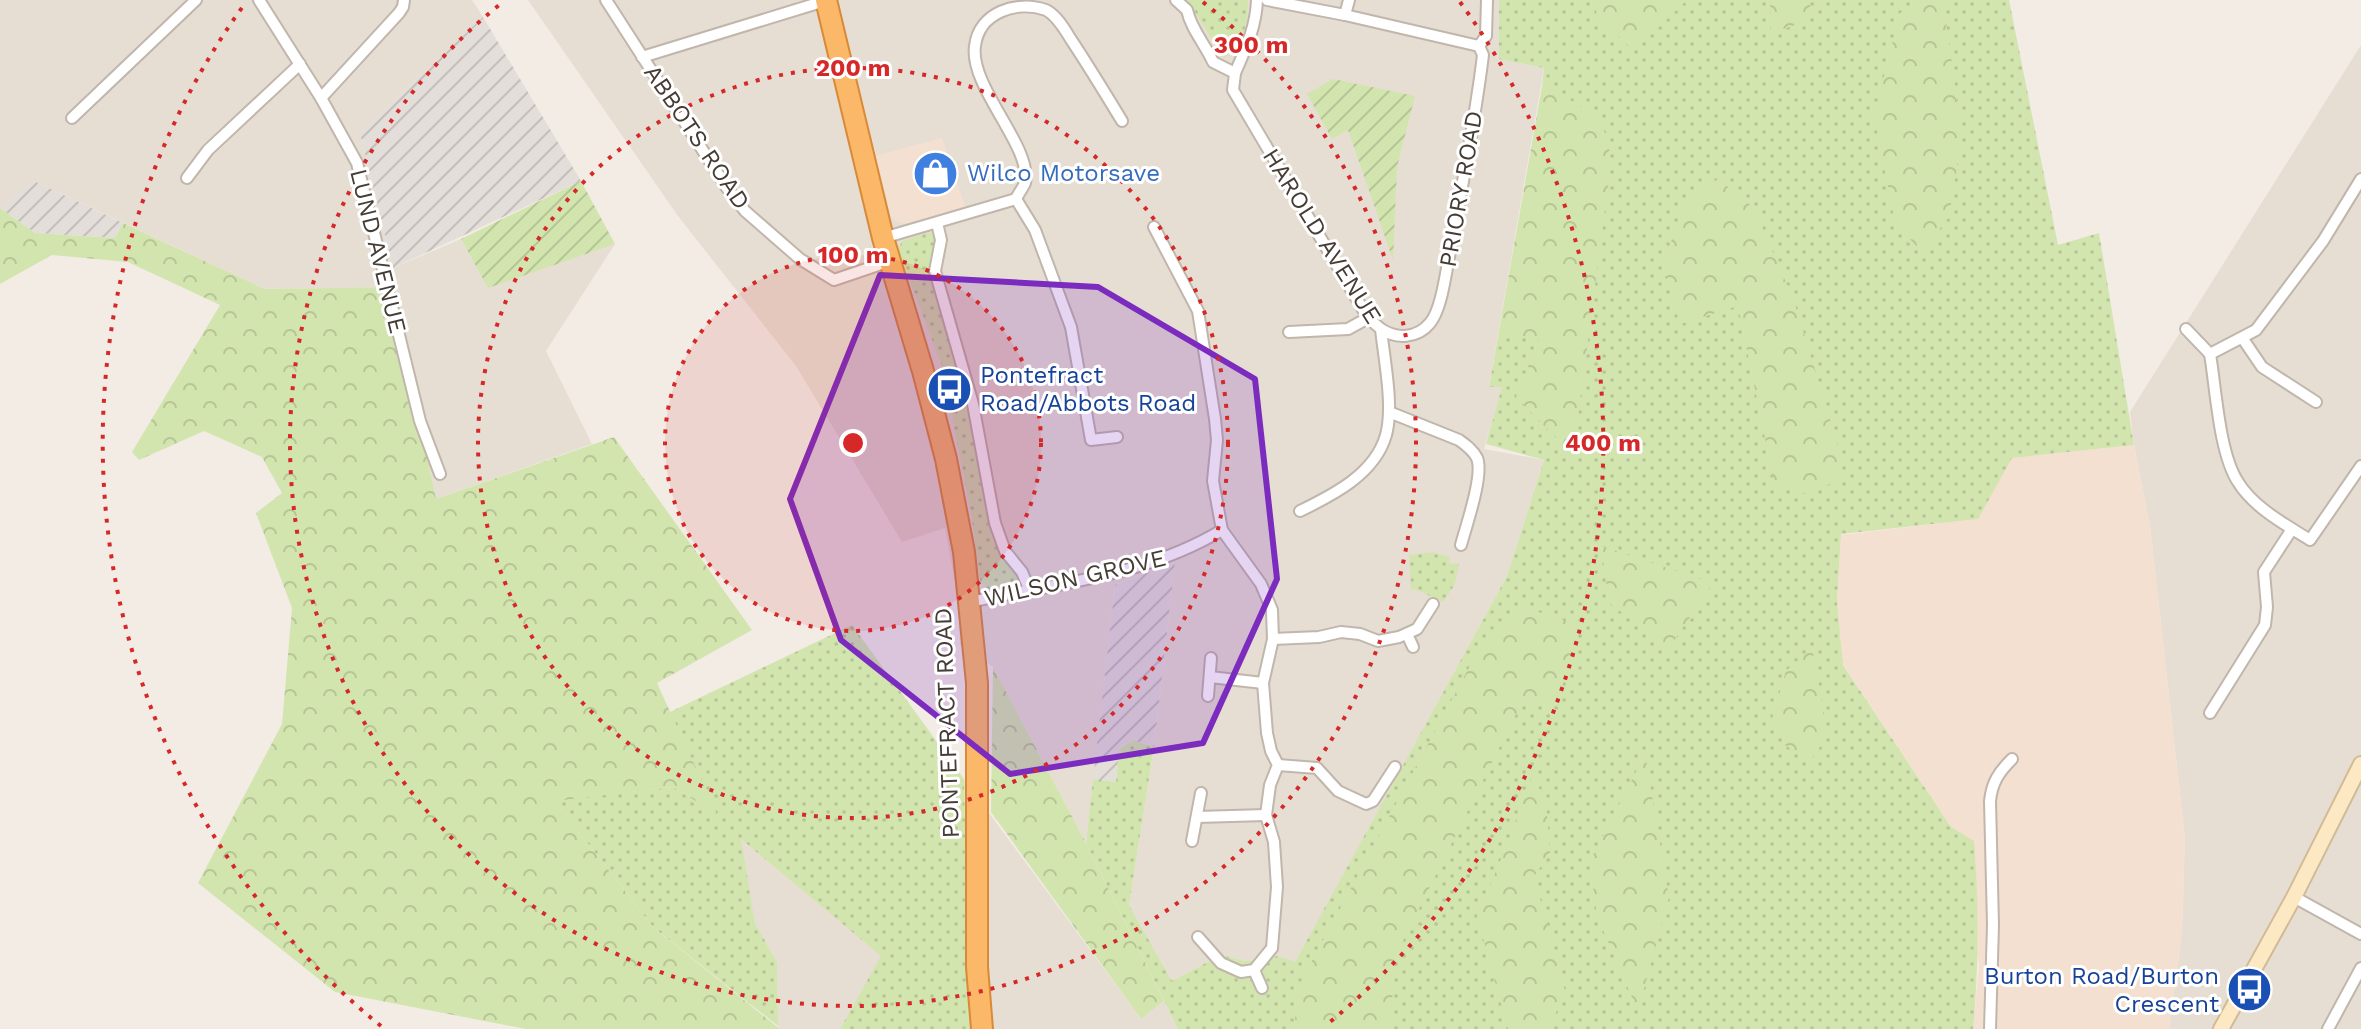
<svg xmlns="http://www.w3.org/2000/svg" width="2361" height="1029" font-family="'Work Sans',sans-serif">
<defs>
<pattern id="industrial-furrows" width="10" height="10" patternUnits="userSpaceOnUse" patternTransform="scale(2)"><rect width="10" height="10" fill="#e4deda"/><path d="M-1 1l2-2M0 10L10 0M9 11l2-2" fill="none" stroke="#c5bfbc"/></pattern>
<pattern id="grass-dots" width="8" height="8" patternUnits="userSpaceOnUse" patternTransform="scale(2)"><rect width="8" height="8" fill="#d3e5ae"/><path d="M2 2h.1M6 6h.1" fill="none" stroke="#b6c596" stroke-width="1.8" stroke-linecap="round"/></pattern>
<pattern id="forest-crowns" width="20" height="18" patternUnits="userSpaceOnUse" patternTransform="scale(2)"><rect width="20" height="18" fill="#d3e5ae"/><path d="M2 6a3 3 0 1 1 6 0M12 15a3 3 0 1 1 6 0" fill="none" stroke="#b6c596"/></pattern>
<pattern id="garden-furrows" width="10" height="10" patternUnits="userSpaceOnUse" patternTransform="scale(2)"><rect width="10" height="10" fill="#d3e5ae"/><path d="M-1 1l2-2M0 10L10 0M9 11l2-2" fill="none" stroke="#b6c596"/></pattern>
</defs>
<rect width="100%" height="100%" fill="#f2ece5"/>
<!-- residential -->
<g fill="#e6ded3">
<path d="M0,0H472L483,17L360,133L393,268L461,239L488,287L615,244L546,351L592,444L436,499L392,287L265,289L34,181L0,208Z"/>
<path d="M528,0H1499V59L1544,68L1489,386H1503L1484,449L1544,460L1507,576L1295,963L1278,956L1246,961L1221,955L1172,981L1129,905L1154,747L1175,562L1115,585L1086,843L993,667L960,645L958,599L945,528L902,542L796,366L678,216Z"/>
<path d="M2361,45V1029H2169L2182,933L2185,838L2150,526L2134,445L2130,412Z"/>
<path d="M964,779L1141,1019L1164,1001L1178,1029H970Z"/>
<path d="M740,838L882,956L840,1029H780L778,1026L777,962L755,923Z"/>
</g>
<!-- commercial -->
<g fill="#f4e0d0">
<path d="M942,138L965,207L906,224L897,222L891,216L875,156Z"/>
<path d="M2134,445L2150,526L2185,838L2182,933L2169,1029H1973L1979,965L1951,827L1843,664L1837,601L1841,535L1977,519L2012,458Z"/>
</g>
<!-- industrial -->
<g fill="url(#industrial-furrows)">
<path d="M483,17L581,181L393,268L360,133Z"/>
<path d="M34,181L123,223L115,238L35,233L0,208Z"/>
<path d="M1175,562L1154,747L1132,740L1119,749L1116,782L1093,779L1115,585Z"/>
</g>
<!-- grass -->
<g fill="url(#grass-dots)">
<path d="M1187,0H1248C1248,22 1244,46 1224,58Z"/>
<path d="M1499,0H2009L2058,245L2099,233L2134,445L2012,458L1978,519L1841,534L1837,601L1843,665L1951,827L1974,841C1979,904 1979,965 1973,1029H1178L1086,843L1093,779L1116,782L1119,749L1133,740L1154,747L1129,905L1172,981L1221,955L1246,961L1278,956L1295,962L1507,576L1544,460L1486,444L1502,387H1489L1498,336H1540L1572,454L1585,110L1542,86L1544,68L1499,59Z"/>
<path d="M931,232L935,236L936,241L932,278L969,415L990,519L1003,556L1018,576V582L1011,587L987,589L980,580L971,512L941,363L898,250L902,241Z"/>
<path d="M1432,552L1450,557L1449,563L1459,564L1455,584L1443,602L1415,589L1411,590L1409,555Z"/>
<path d="M852,625L964,779L970,1029H840L881,956L741,839L755,923L777,962L778,1026L653,927L554,800L673,787L716,813L670,712Z"/>
</g>
<!-- forest -->
<g fill="url(#forest-crowns)">
<path d="M1594,0H1687L1634,51L1597,16Z"/>
<path d="M1770,0H1810V20L1771,33Z"/>
<path d="M1928,0H1943L1962,135L1949,217L1922,252L1895,223L1874,115L1900,13Z"/>
<path d="M1542,86C1564,96 1599,112 1607,138C1609,146 1610,155 1611,164L1573,455L1516,397L1540,336H1498Z"/>
<path d="M1718,179L1754,208L1794,301L1839,449L1838,480L1809,494L1775,487L1738,306L1680,324L1662,267L1685,202Z"/>
<path d="M0,208L35,233L115,238L123,223L265,289L392,287L436,499L614,437L752,630L657,683L717,814L673,787L555,801L653,927L780,1029H526L335,992L198,883L282,724L292,608L256,513L282,493L262,457L204,431L139,460L132,452L220,305L128,262L52,255L0,284Z"/>
<path d="M1601,546L1713,583L1669,648L1609,603Z"/>
<path d="M1521,606L1574,624V664L1550,706L1521,704L1397,953L1389,1029H1294L1299,985L1479,649L1496,625Z"/>
<path d="M1812,647L1828,735L1811,760L1786,746L1772,719L1786,671Z"/>
<path d="M993,667L1086,843L1164,1001L1141,1019L991,812Z"/>
<path d="M1645,754L1669,897L1638,1011L1597,916L1590,861Z"/>
<path d="M1532,776L1546,800L1550,854L1534,876L1565,991L1549,1029H1508L1477,916L1507,845Z"/>
</g>
<!-- garden -->
<g fill="url(#garden-furrows)">
<path d="M1333,79L1415,96L1397,167L1393,260L1348,130L1332,139L1307,94Z"/>
<path d="M581,181L615,244L488,288L461,239Z"/>
</g>
<g fill="none" stroke-linecap="round" stroke-linejoin="round">
<defs>
<g id="street">
<path d="M259,0L321,98L357,163L420,421L440,474"/>
<path d="M606,0L727,188L745,211L800,259L834,280L890,261"/>
<path d="M1176,0L1187,10C1191,29 1205,44 1213,62L1235,73L1233,90L1368,318L1381,329C1384,359 1394,406 1386,435C1375,474 1333,495 1300,511"/>
<path d="M1267,0L1345,15L1479,46"/>
<path d="M1345,15L1349,0"/>
<path d="M642,57L828,0"/>
<path d="M1235,73C1246,48 1256,27 1257,0"/>
<path d="M321,98L399,13L403,7L404,0"/>
<path d="M72,118L196,0"/>
<path d="M187,178L208,150L300,64"/>
<path d="M2361,179L2323,241L2256,330L2210,354C2216,389 2219,453 2238,482C2253,507 2286,525 2310,540L2361,466"/>
<path d="M1016,199C1018,194 1023,188 1025,183C1033,147 969,87 975,46C979,12 1017,0 1046,10C1056,15 1064,28 1070,38C1088,65 1105,93 1122,121"/>
<path d="M1016,199L1035,230L1071,327L1091,440L1117,437"/>
<path d="M937,223L941,240L935,271L973,404L995,523L1005,551L1022,572L1030,591"/>
<path d="M1154,227L1198,311L1215,419L1217,440L1213,481L1222,530L1261,584L1272,610L1273,639L1263,683L1267,733L1271,751L1278,765L1270,785L1266,815L1274,842L1277,887L1272,948L1254,970L1241,972L1221,963L1198,937"/>
<path d="M883,238L1016,199"/>
<path d="M1381,329C1396,339 1417,339 1430,323C1442,309 1446,270 1450,252C1462,187 1475,121 1483,55L1479,46L1486,36L1487,0"/>
<path d="M2186,329L2210,354"/>
<path d="M1289,332L1348,329L1368,318"/>
<path d="M2243,339L2262,367L2316,402"/>
<path d="M1389,412L1459,440C1466,445 1473,450 1477,458C1484,475 1466,526 1461,545"/>
<path d="M970,602C1057,583 1144,577 1222,530"/>
<path d="M1407,634L1413,647"/>
<path d="M1273,639L1319,637L1341,632L1360,634L1378,641L1399,637L1417,629L1433,604"/>
<path d="M1210,677L1263,683"/>
<path d="M1208,696L1211,658"/>
<path d="M2210,713L2265,625L2267,607L2264,572L2292,529"/>
<path d="M1278,765L1317,768L1338,791L1366,804L1373,801L1395,767"/>
<path d="M1197,817L1266,815"/>
<path d="M1192,841L1201,793"/>
<path d="M2294,897L2361,934"/>
<path d="M1254,970L1262,988"/>
<path d="M1990,1029L1993,925L1990,801C1992,782 1999,772 2012,759"/>
<path d="M2328,1029L2361,968"/>
</g>
<path id="secondary" d="M2221,1029L2294,897L2361,764"/>
<path id="highway" d="M826,0L883,238L923,371L946,459L964,552L977,683V967L982,1029"/>
</defs>
<!-- street casing -->
<use href="#street" stroke="#c0b6ab" stroke-width="14"/>
<!-- secondary casing -->
<use href="#secondary" stroke="#d1ba96" stroke-width="18"/>
<!-- highway casing -->
<use href="#highway" stroke="#d98a38" stroke-width="24"/>
<!-- street -->
<use href="#street" stroke="#fff" stroke-width="10"/>
<!-- secondary -->
<use href="#secondary" stroke="#fde8c4" stroke-width="14"/>
<!-- highway -->
<use href="#highway" stroke="#fab868" stroke-width="20"/>
</g>
<!-- marked area -->
<path fill="#7b2cbf" fill-opacity="0.2" stroke="#7b2cbf" stroke-width="6" stroke-linejoin="round" d="M880,275L1098,287L1255,379L1277,579L1203,743L1010,774L841,640L790,499Z"/>
<!-- distance rings -->
<circle cx="853" cy="443" r="188" fill="#d62828" fill-opacity=".12"/>
<g fill="none" stroke="#d62828" stroke-width="4" stroke-dasharray="4 8">
<circle cx="853" cy="443" r="188"/>
<circle cx="853" cy="443" r="375"/>
<path d="M1203 2A563 563 0 1 1 503 2"/>
<path d="M381 1026A750 750 0 0 1 246 2M1460 2A750 750 0 0 1 1325 1026"/>
</g>
<!-- icons -->
<defs>
<symbol id="shop-disc" viewBox="-11 -11 22 22"><circle r="9.5" fill="#3f7fe0" stroke="#fff"/><path d="M-5-2.5h2.3a2.7 3.5 0 0 1 5.4 0H5L5.5 6h-11ZM-1.5-2.5h3a1.5 2.3 0 0 0-3 0Z" fill="#fff"/></symbol>
<symbol id="bus-disc" viewBox="-11 -11 22 22"><circle r="9.5" fill="#1a4fb4" stroke="#fff"/><path d="M-5-6H5V4H4V6H2V4H-2V6H-4V4H-5ZM-3.5-4V0h7V-4ZM-3.5 1.2v1.5H-2V1.2ZM2 1.2v1.5H3.5V1.2Z" fill="#fff"/></symbol>
</defs>
<g fill-rule="evenodd">
<use href="#shop-disc" x="910" y="148" width="51" height="51"/>
<use href="#bus-disc" x="924" y="364" width="51" height="51"/>
<use href="#bus-disc" x="2224" y="964" width="51" height="51"/>
</g>
<g text-anchor="middle" dominant-baseline="central" stroke-width="6" stroke-linejoin="round" paint-order="stroke">
<!-- street labels -->
<g font-size="24" fill="#443c35" stroke="#fff">
<text transform="translate(697 137) rotate(56)">ABBOTS ROAD</text>
<text transform="translate(1461 189) rotate(-80)">PRIORY ROAD</text>
<text transform="translate(1322 236) rotate(58)">HAROLD AVENUE</text>
<text transform="translate(378 251) rotate(76)">LUND AVENUE</text>
<text transform="translate(1075 578) rotate(-13)">WILSON GROVE</text>
<text transform="translate(947 723) rotate(-92)">PONTEFRACT ROAD</text>
</g>
<!-- shop labels -->
<g font-size="24" fill="#366cbe" stroke="#fff" text-anchor="start">
<text x="967" y="173">Wilco Motorsave</text>
</g>
<!-- transit labels -->
<g font-size="24" fill="#164399" stroke="#fff" text-anchor="start">
<text x="980" y="375">Pontefract<tspan x="980" dy="28">Road/Abbots Road</tspan></text>
<text x="2219" y="976" text-anchor="end">Burton Road/Burton<tspan x="2219" dy="28">Crescent</tspan></text>
</g>
</g>
<circle cx="853" cy="443" r="12" fill="#d62828" stroke="#fff" stroke-width="4"/>
<g font-size="24" text-anchor="middle" font-weight="bold" fill="#d62828" stroke="#fff" stroke-width="6" stroke-linejoin="round" paint-order="stroke">
<text x="1251" y="53">300 m</text>
<text x="853" y="76">200 m</text>
<text x="853" y="263">100 m</text>
<text x="1603" y="451">400 m</text>
</g>
</svg>
